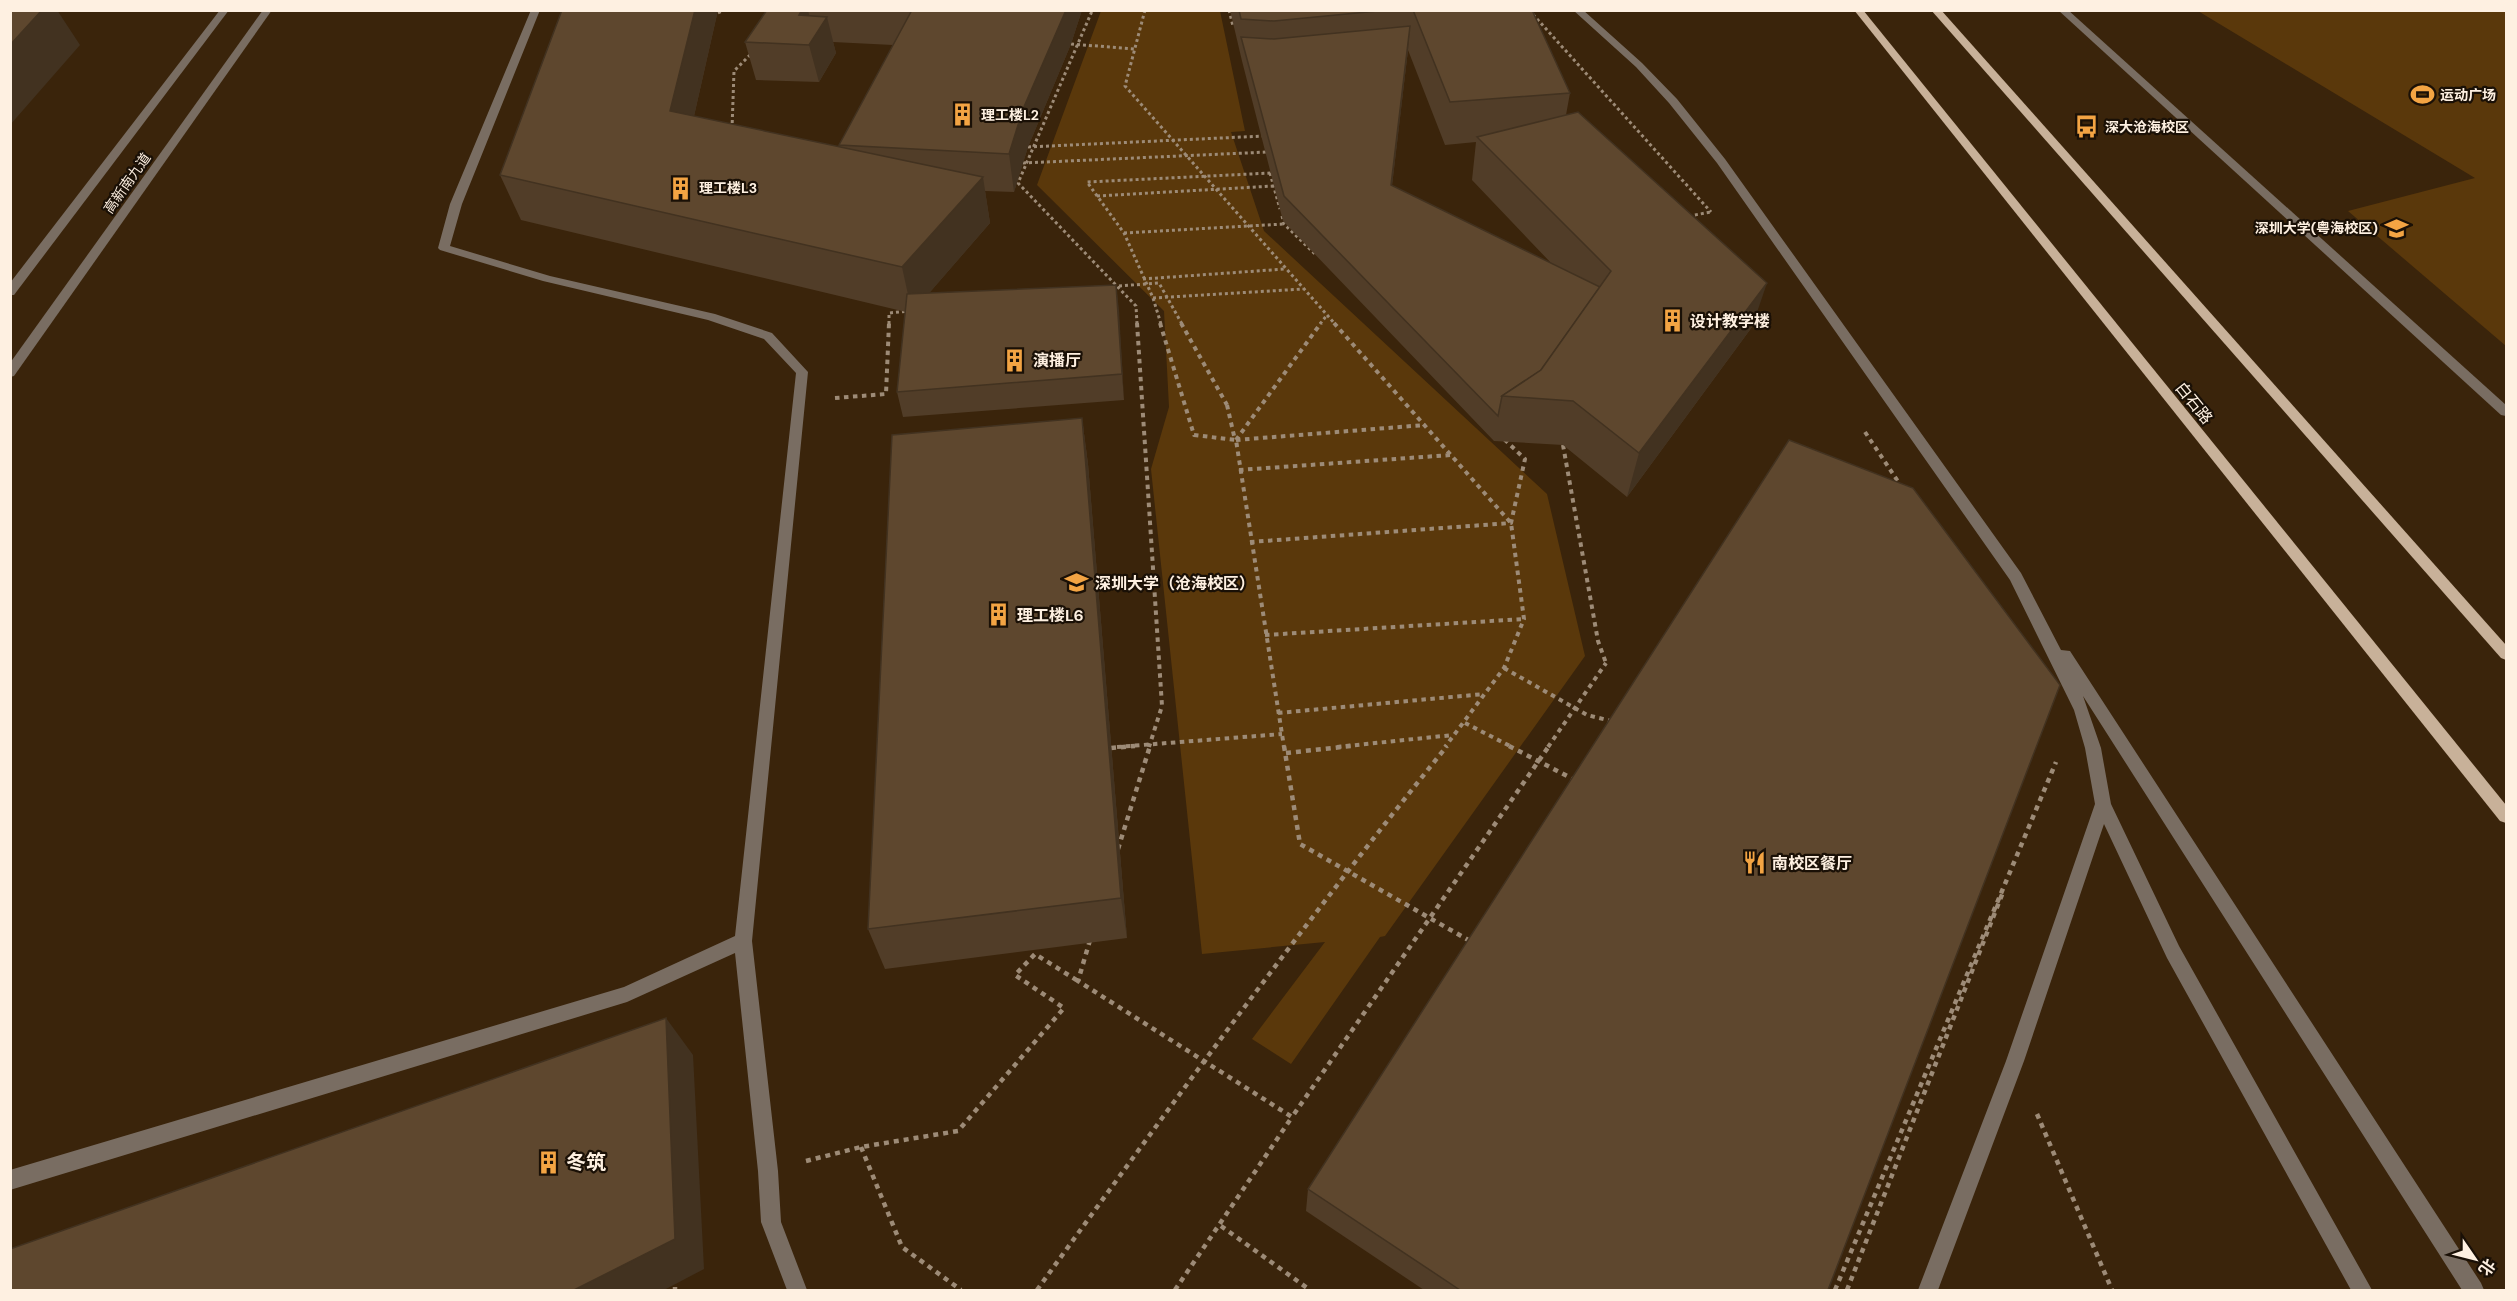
<svg xmlns="http://www.w3.org/2000/svg" width="2517" height="1301" font-family="'DM Sans','Noto Sans SC',sans-serif">
<rect width="100%" height="100%" fill="#3a240b"/>
<!-- green -->
<g fill="#5a380b">
<path d="M1101,11H1220L1245,131L1231,132L1264,231L1547,494L1585,656L1385,936L1380,937L1291,1064L1252,1039L1325,942L1202,954L1151,469L1169,407L1164,311L1037,185Z"/>
<path d="M2198,11H2506V346L2348,211L2475,178Z"/>
</g>
<g fill="none" stroke-linecap="round" stroke-linejoin="round">
<!-- path-far2 -->
<g stroke="#9d8b77" stroke-width="3" stroke-dasharray="3 3" stroke-linecap="butt">
<path d="M1145,10L1125,86L1335,324"/>
<path d="M1229,10L1233,26"/>
<path d="M1529,10L1711,212"/>
<path d="M718,13L724,10"/>
<path d="M1071,44L1135,49"/>
<path d="M732,129L734,71L751,54"/>
<path d="M1028,147L1264,136"/>
<path d="M1023,163L1268,152"/>
<path d="M1270,173L1280,209"/>
<path d="M1097,196L1274,186"/>
<path d="M1282,216L1284,224L1316,255"/>
<path d="M1689,216L1711,212"/>
<path d="M1124,233L1284,224"/>
<path d="M1143,279L1285,269"/>
<path d="M1153,298L1303,289"/>
<path d="M889,324V313L909,311"/>
<path d="M1161,324L1153,298L1124,233L1087,182L1271,173"/>
<path d="M1320,324L1327,315"/>
</g>
<!-- path-far1 -->
<g stroke="#9d8b77" stroke-width="4" stroke-dasharray="4.5 4.5" stroke-linecap="butt">
<path d="M1160,323L1194,435L1236,440L1284,747"/>
<path d="M1334,323L1511,523L1524,619L1504,668L1445,747"/>
<path d="M835,398L886,394L889,323"/>
<path d="M1227,405L1235,440"/>
<path d="M1865,432L1901,486"/>
<path d="M1236,440L1425,425"/>
<path d="M1236,440L1321,323"/>
<path d="M1563,445L1598,641L1606,663"/>
<path d="M1239,470L1451,455"/>
<path d="M1250,542L1511,523L1525,459L1504,439"/>
<path d="M1265,635L1524,619"/>
<path d="M1504,668L1587,715L1611,721"/>
<path d="M1278,713L1484,694"/>
<path d="M1465,723L1512,747"/>
<path d="M1117,747L1282,734"/>
<path d="M1337,747L1453,735"/>
</g>
<!-- path -->
<g stroke="#9d8b77" stroke-width="4.5" stroke-dasharray="5 5" stroke-linecap="butt">
<path d="M1284,746L1300,844L1470,941"/>
<path d="M1509,746L1575,780"/>
<path d="M1111,748L1135,746"/>
<path d="M1286,753L1351,746"/>
<path d="M2037,1114L2112,1290"/>
<path d="M861,1147L902,1247L961,1290"/>
<path d="M806,1161L861,1147L958,1131L1064,1008L1015,975L1035,954L1078,981"/>
<path d="M1221,1226L1310,1290"/>
<path d="M675,1287V1290"/>
<path d="M1037,1290C1170,1106 1304,923 1447,746"/>
<path d="M1175,1290L1292,1117"/>
<path d="M1835,1290L2056,762"/>
<path d="M1847,1290L2003,892"/>
</g>
<!-- minor -->
<g fill="#796d62" fill-rule="evenodd">
<path d="M220,10H229L14,295H10V283Z"/>
<path d="M263,10H272L14,376L10,377V363Z"/>
<path d="M531,10H540L462,204L450,246L550,276L715,314L772,333L808,372L752,941L778,1171L781,1222L807,1290H787L761,1222L758,1171L735,953L627,1002L10,1190V1170L624,987L735,936L796,373L764,339L708,320L543,281L440,250L438,248L450,204Z"/>
<path d="M1573,10H1583L1642,63L1677,99L1725,159L2021,573L2061,650L2070,651L2481,1283L2484,1290H2462L2083,696L2101,748L2111,804L2179,946L2372,1290H2351L2167,958L2104,824L2024,1061L1938,1290H1918L2006,1061L2095,804L2085,748L2074,710L2010,580L1717,163L1669,103L1636,67Z"/>
<path d="M2058,10H2068L2506,405V416L2501,415Z"/>
</g>
<!-- major -->
<g fill="#c8b199" fill-rule="evenodd">
<path d="M1854,10H1863L2506,805V823L2500,821Z"/>
<path d="M1931,10H1941L2506,645V660L2501,658Z"/>
</g>
<!-- path-bridge-far2 -->
<g stroke="#9d8b77" stroke-width="3" stroke-dasharray="3 3" stroke-linecap="butt">
<path d="M1087,10L1092,11L1018,183L1136,306L1137,324"/>
<path d="M1119,286L1159,283L1182,324"/>
</g>
<!-- path-bridge-far1 -->
<g stroke="#9d8b77" stroke-width="4" stroke-dasharray="4.5 4.5" stroke-linecap="butt">
<path d="M1137,323L1162,706L1149,747"/>
<path d="M1181,323L1227,405"/>
<path d="M1548,747L1606,663"/>
</g>
<!-- path-bridge -->
<g stroke="#9d8b77" stroke-width="4.5" stroke-dasharray="5 5" stroke-linecap="butt">
<path d="M1118,849L1150,746"/>
<path d="M1090,940L1078,981L1292,1117L1549,746"/>
</g>
</g>
<!-- wall -->
<g fill="#513d28" fill-rule="evenodd">
<path d="M718,10L694,116L839,147V145L893,45L833,42L836,53L819,82L756,80L745,42L767,10H1082L1071,44L1028,147L1014,192L985,191L990,223L929,293L1116,285L1124,400L903,417L897,392L906,312L521,220L500,175Z"/>
<path d="M1230,10H1532L1570,93L1566,115L1752,327L1627,497L1563,445L1494,441L1283,221L1242,61ZM1408,50L1445,145L1476,142L1472,180L1551,263L1392,186Z"/>
<path d="M1082,418L1088,464L1127,938L885,969L868,929Z"/>
<path d="M1308,1189L1828,1290H1424L1306,1211Z"/>
</g>
<!-- shaded-wall -->
<g fill="#423220">
<path d="M42,10H57L80,45L10,125V45Z"/>
<path d="M695,10H718L685,156L670,111Z"/>
<path d="M802,10H808L814,37L827,17L836,53L819,82L809,45L799,15Z"/>
<path d="M1066,10H1082L1071,44L1028,147L1014,192L1009,154L1023,109Z"/>
<path d="M1410,26L1408,50L1389,210L1391,185Z"/>
<path d="M983,177L990,223L912,313L902,267Z"/>
<path d="M1767,283L1752,327L1627,497L1639,453Z"/>
<path d="M1116,285L1119,310L1124,400L1122,374Z"/>
<path d="M1082,418L1088,464L1127,938L1121,898Z"/>
<path d="M666,1018L693,1055L704,1269L664,1290H574Z"/>
</g>
<!-- building -->
<g fill="#5e472e" stroke="#423220" stroke-width="1.5">
<path d="M10,10H42L10,45Z"/>
<path d="M562,10H695L670,111L983,177L902,267L500,175Z"/>
<path d="M767,10H802L799,15L827,17L809,45L745,42Z"/>
<path d="M912,10H1066L1023,109L1009,154L839,145Z"/>
<path d="M1239,10H1388L1274,21L1241,19Z"/>
<path d="M1413,10H1532L1570,93L1450,102Z"/>
<path d="M1410,26L1391,185L1600,287L1541,370L1502,396L1498,416L1284,196L1241,37L1274,39Z"/>
<path d="M1578,112L1767,283L1639,453L1573,401L1502,396L1541,370L1611,271L1477,137Z"/>
<path d="M1116,285L1122,374L897,392L907,294Z"/>
<path d="M1082,418L1121,898L868,929L892,435Z"/>
<path d="M1789,440L1913,488L2060,685L1828,1290H1460L1308,1189Z"/>
<path d="M666,1018L675,1239L574,1290H10V1249Z"/>
</g>
<!-- icons -->
<defs>
<symbol id="stadium-bare" viewBox="-9 -9 18 18"><path d="M0-5a6.5 5 0 1 0 0 10a6.5 5 0 1 0 0-10ZM-3.5-1.8h7v3.6h-7Z" fill="#f3a443" stroke="#1a1006" stroke-width="2.5" paint-order="stroke"/></symbol>
<symbol id="building-bare" viewBox="-9 -9 18 18"><path d="M-4-6H4V6H1V3H-1V6H-4ZM-2.5-4.3h1.7v1.8h-1.7ZM.8-4.3h1.7v1.8H.8ZM-2.5-1h1.7V.8h-1.7ZM.8-1h1.7V.8H.8Z" fill="#f3a443" stroke="#1a1006" stroke-width="2.5" paint-order="stroke"/></symbol>
<symbol id="bus-bare" viewBox="-9 -9 18 18"><path d="M-5-6H5V4H4V6H2V4H-2V6H-4V4H-5ZM-3.5-4V0h7V-4ZM-3.5 1.2v1.5H-2V1.2ZM2 1.2v1.5H3.5V1.2Z" fill="#f3a443" stroke="#1a1006" stroke-width="2.5" paint-order="stroke"/></symbol>
<symbol id="university-bare" viewBox="-9 -9 18 18"><path d="M0-5L7-2L0 1L-7-2ZM-4 1L0 2.5L4 1V4Q0 6-4 4Z" fill="#f3a443" stroke="#1a1006" stroke-width="2.5" paint-order="stroke"/></symbol>
<symbol id="restaurant-bare" viewBox="-9 -9 18 18"><path d="M-5-6h1v4h1v-4h1v4h1v-4h1v5L-1.5 .5V6h-2V.5L-5-1ZM5-6V6H3V1.5H1.5Q1.5-4 5-6Z" fill="#f3a443" stroke="#1a1006" stroke-width="2.5" paint-order="stroke"/></symbol>
</defs>
<g fill-rule="evenodd">
<use href="#stadium-bare" x="2406" y="78" width="33" height="33"/>
<use href="#building-bare" x="946" y="98" width="33" height="33"/>
<use href="#bus-bare" x="2070" y="110" width="33" height="33"/>
<use href="#building-bare" x="664" y="172" width="33" height="33"/>
<use href="#university-bare" x="2380" y="212" width="33" height="33"/>
<use href="#building-bare" x="1656" y="304" width="33" height="33"/>
<use href="#building-bare" x="998" y="344" width="33" height="33"/>
<use href="#university-bare" x="1060" y="566" width="33" height="33"/>
<use href="#building-bare" x="982" y="598" width="33" height="33"/>
<use href="#restaurant-bare" x="1738" y="846" width="33" height="33"/>
<use href="#building-bare" x="532" y="1146" width="33" height="33"/>
</g>
<g text-anchor="middle" dominant-baseline="central" stroke-width="4.5" stroke-linejoin="round" paint-order="stroke">
<!-- far-poi labels -->
<g font-size="14" font-weight="bold" fill="#fef0e1" stroke="#1a1006" text-anchor="start">
<text x="2440" y="95">运动广场</text>
<text x="981" y="115">理工楼L2</text>
<text x="2105" y="127">深大沧海校区</text>
<text x="699" y="188">理工楼L3</text>
<text x="2378" y="228" text-anchor="end">深圳大学(粤海校区)</text>
</g>
<!-- far-street labels -->
<g font-size="14" fill="#fef0e1" stroke="#1a1006">
<text transform="translate(127 183) rotate(-55)">高新南九道</text>
</g>
<!-- poi labels -->
<g font-size="16" font-weight="bold" fill="#fef0e1" stroke="#1a1006" text-anchor="start">
<text x="1690" y="321">设计教学楼</text>
<text x="1033" y="360">演播厅</text>
<text x="1095" y="583">深圳大学（沧海校区）</text>
<text x="1017" y="615">理工楼L6</text>
<text x="1772" y="863">南校区餐厅</text>
</g>
<!-- street labels -->
<g font-size="16" fill="#fef0e1" stroke="#1a1006">
<text transform="translate(2194 403) rotate(51)">白石路</text>
</g>
<!-- near-poi labels -->
<g font-size="20" font-weight="bold" fill="#fef0e1" stroke="#1a1006" text-anchor="start">
<text x="566" y="1162">冬筑</text>
</g>
</g>
<!-- border -->
<rect width="2517" height="1301" fill="none" stroke="#fef0e1" stroke-width="24"/>
<!-- north arrow -->
<g transform="translate(2475 1259) rotate(125)" stroke="#1a1006" stroke-width="4.5" paint-order="stroke">
<path d="M0-4.5L10 22L0 15L-10 22Z" fill="#fef0e1"/>
<text y="-9" font-size="16" font-weight="bold" text-anchor="middle" fill="#fef0e1">北</text>
</g>
</svg>
